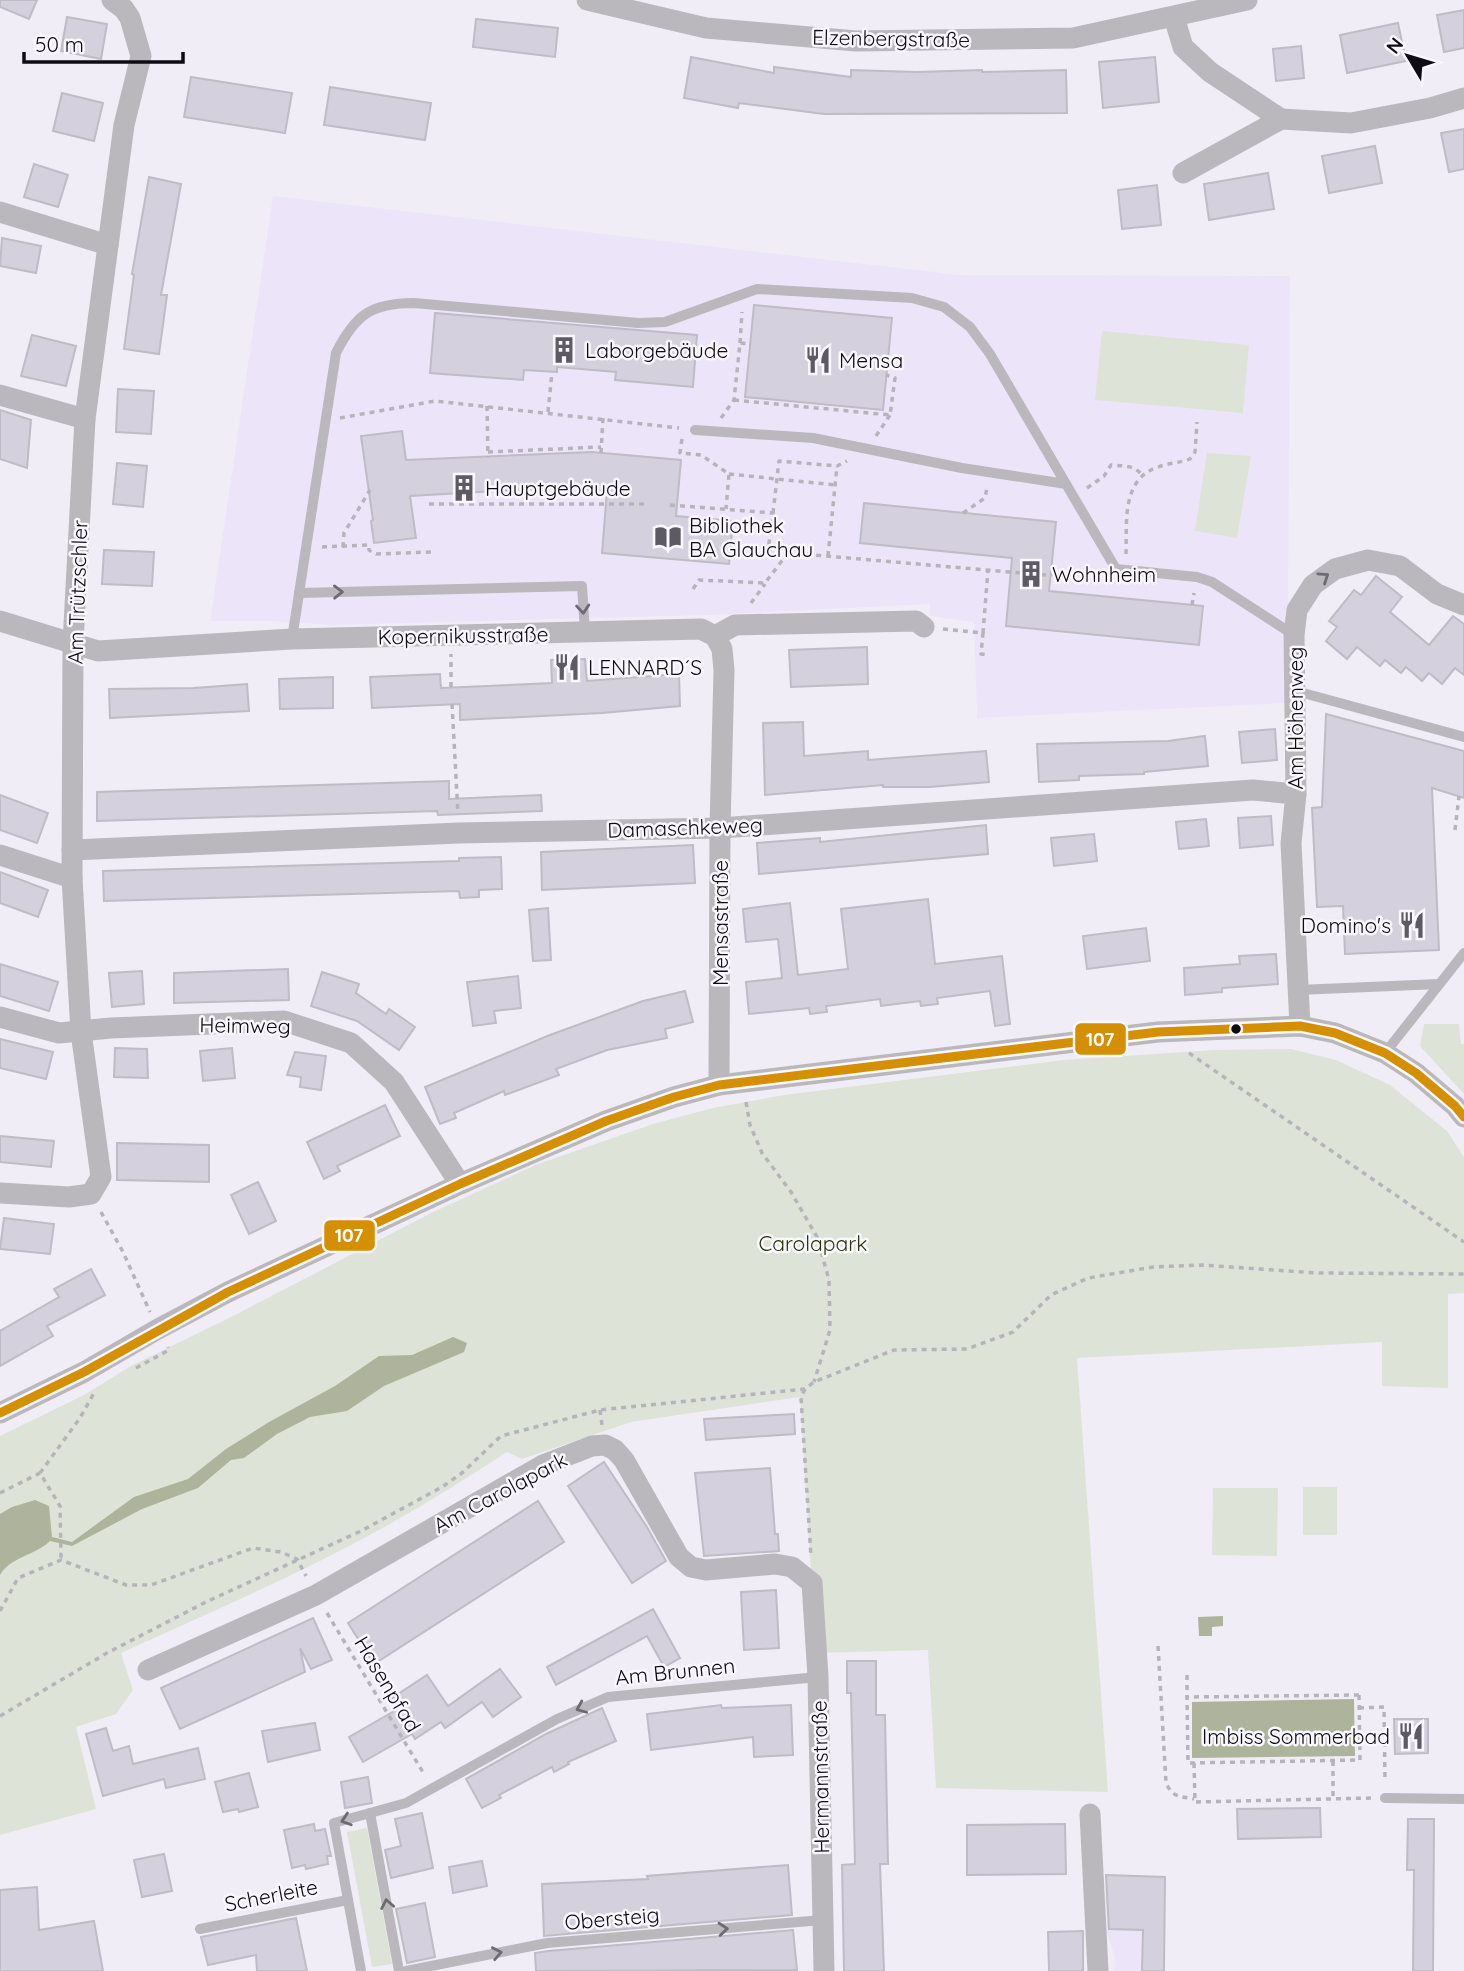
<svg xmlns="http://www.w3.org/2000/svg" width="1464" height="1971" font-family="Quicksand,sans-serif">
<rect width="100%" height="100%" fill="#f0edf7"/>
<!-- built -->
<g fill="#ece5f9">
<path d="M273,196L960,275L1290,276L1288,618L1283,638L1285,703L977,718L974,622L929,616L930,604L709,615L332,625L274,621H210Z"/>
<path d="M1105,1875L1165,1877L1164,1971H1114L1115,1956L1105,1929Z"/>
</g>
<!-- green -->
<g fill="#dee3d7">
<path d="M1102,331L1249,345L1243,413L1095,400Z"/>
<path d="M1207,453L1251,456L1237,538L1195,531Z"/>
<path d="M1424,1024H1459L1461,1044H1464V1094L1420,1046Z"/>
<path d="M1291,1049L1336,1060L1390,1085L1447,1131L1464,1157V1293L1448,1294V1388L1382,1386V1342L1077,1358L1108,1792L936,1788L928,1650L816,1653L800,1397L631,1422L522,1459L507,1452C461,1482 415,1511 366,1537C287,1580 203,1615 121,1653L133,1690L116,1714L76,1727L96,1809L0,1835V1436L84,1395L131,1366L235,1315L431,1213L538,1164L653,1124L713,1108L784,1095L1064,1060L1214,1050Z"/>
<rect x="1303" y="1487" width="34" height="48"/>
<path d="M1213,1488H1278L1277,1556L1212,1555Z"/>
<path d="M367,1828L392,1964L372,1967L347,1832Z"/>
</g>
<!-- water -->
<g fill="#adb49b">
<path d="M453,1337L467,1343L464,1352L384,1386L347,1411L310,1417L277,1434L244,1458L231,1460L198,1488L142,1509L72,1546L50,1541C36,1555 10,1557 0,1575V1514L12,1507L35,1500L49,1506L52,1537L72,1542L134,1497L188,1479L226,1449L269,1422L335,1386L379,1356L412,1355Z"/>
<path d="M1223,1616V1626L1212,1627V1636H1199L1198,1617Z"/>
<path d="M1354,1699L1355,1756L1192,1758V1702Z"/>
</g>
<!-- building -->
<g fill="#d4d0dd" stroke="#bebcc5" stroke-width="2">
<path d="M0,0H37L29,19L0,7Z"/>
<path d="M1464,10V48L1444,52L1437,15Z"/>
<path d="M67,17L107,24L101,59L61,51Z"/>
<path d="M476,19L558,28L555,57L473,47Z"/>
<path d="M1398,23L1406,61L1347,73L1340,35Z"/>
<path d="M1301,46L1304,78L1276,81L1273,49Z"/>
<path d="M691,57L774,73V67L851,77V70L917,72L982,70V72L1066,70L1067,113L824,114L739,103L738,108L684,98Z"/>
<path d="M1155,57L1159,102L1103,108L1099,62Z"/>
<path d="M191,77L292,93L285,133L184,117Z"/>
<path d="M330,87L431,103L425,140L324,125Z"/>
<path d="M62,93L103,103L94,141L53,131Z"/>
<path d="M1464,129V169L1449,172L1441,133Z"/>
<path d="M1375,146L1382,183L1329,193L1322,156Z"/>
<path d="M34,164L68,175L58,207L24,197Z"/>
<path d="M1268,173L1274,209L1209,220L1204,184Z"/>
<path d="M149,177L181,184L161,295H167L159,354L124,349L134,275L132,274Z"/>
<path d="M1157,185L1161,225L1122,229L1118,190Z"/>
<path d="M2,238L41,246L36,273L0,266Z"/>
<path d="M754,305L892,318L883,410L745,397Z"/>
<path d="M435,313L697,335L693,387L615,380L616,372L557,367V372L524,370L523,380L430,373Z"/>
<path d="M32,335L76,346L66,386L21,376Z"/>
<path d="M118,389L154,391L151,434L116,432Z"/>
<path d="M0,410L31,420L27,468L0,459Z"/>
<path d="M402,431L406,460L592,452L681,460L676,516L733,521L729,564L602,553L607,491L586,489V486L410,496L416,538L374,543L371,521L373,520L361,436Z"/>
<path d="M117,463L147,466L143,507L113,504Z"/>
<path d="M864,503L1056,522L1049,591L1203,606L1199,645L1006,626L1012,558L860,543Z"/>
<path d="M104,550L154,552L152,586L102,584Z"/>
<path d="M1376,576L1402,597L1390,612L1429,645L1453,616L1464,624V675L1455,668L1442,684L1429,673L1422,681L1406,667L1401,673L1385,660L1380,666L1357,647L1347,659L1326,641L1337,627L1329,621L1354,590L1361,595Z"/>
<path d="M867,647L868,684L791,687L789,650Z"/>
<path d="M585,659L587,681L679,674L680,706L602,713L460,720V704L372,708L370,677L440,674L441,688L552,683L551,660Z"/>
<path d="M333,677V708L280,709L279,679Z"/>
<path d="M247,684L249,711L110,718L109,689L194,688Z"/>
<path d="M1326,714L1464,751V798L1432,788L1439,950L1345,954L1343,906L1317,907L1312,808L1322,807Z"/>
<path d="M803,722L804,756L868,751V760L986,751L989,782L930,787H883V785L765,795L763,723Z"/>
<path d="M1275,729L1277,760L1242,763L1239,732Z"/>
<path d="M1205,736L1208,766L1144,772V774L1079,776V780L1039,782L1037,744L1168,741Z"/>
<path d="M449,781V799L541,795L542,811L438,815L437,811L97,821V792Z"/>
<path d="M0,795L48,813L37,843L0,830Z"/>
<path d="M1271,816L1273,845L1240,848L1238,818Z"/>
<path d="M1206,819L1209,846L1179,849L1176,822Z"/>
<path d="M986,825L988,854L759,874L757,843L820,838V842Z"/>
<path d="M1094,834L1097,861L1054,866L1051,838Z"/>
<path d="M693,845L695,883L542,890L541,852Z"/>
<path d="M501,857L502,889L479,890V897L460,898L459,891L104,901L103,871L459,861V858Z"/>
<path d="M0,872L48,890L38,917L0,903Z"/>
<path d="M928,899L935,964L1002,956L1010,1024L995,1026L990,991L937,998L938,1004L921,1006L920,1001L881,1006L880,999L826,1006L827,1012L810,1014L809,1008L749,1014L746,982L782,978L778,939L746,942L743,909L790,903L798,975L848,969L841,909Z"/>
<path d="M548,908L551,960L533,961L529,910Z"/>
<path d="M1146,928L1150,961L1087,969L1083,936Z"/>
<path d="M1276,954L1278,984L1222,988V992L1185,995L1184,968L1240,964L1239,956Z"/>
<path d="M0,964L58,982L49,1011L0,996Z"/>
<path d="M288,969L289,1000L174,1003V973Z"/>
<path d="M142,971L144,1004L112,1007L109,973Z"/>
<path d="M322,972L359,984L356,993L386,1014L389,1009L415,1027L399,1050L357,1021L311,1006Z"/>
<path d="M518,976L521,1008L494,1011L496,1023L473,1026L467,982Z"/>
<path d="M685,991L693,1022L665,1029L667,1038L607,1050L556,1069L559,1075L505,1095L504,1091L454,1113L456,1118L440,1124L425,1087L550,1035L643,1001Z"/>
<path d="M0,1039L53,1052L46,1079L0,1068Z"/>
<path d="M115,1048L147,1049L148,1078L114,1077Z"/>
<path d="M232,1048L235,1078L203,1081L200,1051Z"/>
<path d="M295,1052L326,1056L321,1090L300,1087L301,1077L287,1075Z"/>
<path d="M385,1105L400,1136L337,1166L340,1171L324,1179L307,1142Z"/>
<path d="M0,1136L54,1141L51,1167L0,1162Z"/>
<path d="M117,1143L209,1145V1182L117,1180Z"/>
<path d="M258,1182L276,1221L249,1234L231,1195Z"/>
<path d="M4,1218L54,1224L50,1254L0,1249Z"/>
<path d="M91,1269L105,1295L47,1326L53,1336L0,1366V1331L59,1297L54,1289Z"/>
<path d="M794,1414L795,1434L706,1440L704,1419Z"/>
<path d="M604,1462L647,1527L666,1561L632,1583L568,1486Z"/>
<path d="M770,1468L775,1534H778L779,1551L704,1556L695,1473Z"/>
<path d="M538,1501L564,1542L374,1664L348,1623Z"/>
<path d="M776,1590L779,1648L744,1650L741,1592Z"/>
<path d="M653,1609L680,1658L664,1667L647,1636L556,1685L547,1667Z"/>
<path d="M313,1618L332,1660L311,1669L300,1648L305,1672L180,1729L161,1688Z"/>
<path d="M847,1661H876V1715H885L888,1864H880L884,1971H844L842,1865L855,1864L851,1693H847Z"/>
<path d="M500,1669L521,1697L493,1717L482,1702L445,1728L441,1722L415,1739L412,1734L363,1762L349,1737L396,1710L389,1700L427,1675L448,1706Z"/>
<path d="M721,1705L722,1708L791,1705L793,1755L754,1757L753,1737L651,1750L647,1714Z"/>
<path d="M602,1708L616,1741L568,1762L569,1764L554,1772L552,1767L499,1795L501,1798L482,1808L466,1779L546,1734Z"/>
<path d="M1394,1719H1428V1753L1395,1754Z"/>
<path d="M315,1723L320,1750L268,1762L262,1731Z"/>
<path d="M106,1728L113,1751L129,1746L133,1764L198,1748L205,1779L166,1788L164,1779L103,1796L86,1734Z"/>
<path d="M249,1773L258,1807L239,1812L238,1809L223,1812L215,1782Z"/>
<path d="M368,1777L372,1803L345,1808L341,1782Z"/>
<path d="M1320,1808L1321,1837L1238,1839L1237,1809Z"/>
<path d="M422,1813L433,1868L391,1878L385,1850L401,1846L395,1819Z"/>
<path d="M1408,1819H1434L1433,1971H1413L1414,1870H1407Z"/>
<path d="M314,1824L315,1831L325,1829L331,1856H327L328,1864L306,1869L305,1865L292,1868L284,1830Z"/>
<path d="M1065,1824L1066,1874L967,1875V1825Z"/>
<path d="M164,1854L172,1891L142,1897L134,1860Z"/>
<path d="M482,1861L487,1886L453,1893L449,1867Z"/>
<path d="M788,1865L792,1915L544,1936L542,1884L648,1879L647,1876Z"/>
<path d="M1106,1875L1165,1877L1164,1971H1142L1143,1930L1109,1929Z"/>
<path d="M37,1887L39,1930L94,1921L103,1971H0V1890Z"/>
<path d="M425,1903L435,1957L407,1963L396,1909Z"/>
<path d="M296,1918L307,1971H257L256,1955L208,1965L201,1937Z"/>
<path d="M793,1930L797,1970L536,1971L535,1953L548,1951Z"/>
<path d="M1083,1931V1971H1049L1048,1932Z"/>
</g>
<g fill="none" stroke-linecap="round" stroke-linejoin="round">
<!-- path -->
<g stroke="#b6b4ba" stroke-width="3.5" stroke-dasharray="5 5" stroke-linecap="butt">
<path d="M740,343L742,312"/>
<path d="M734,400L890,415L895,378L886,375"/>
<path d="M487,406L488,457"/>
<path d="M548,412L552,372"/>
<path d="M340,418L435,401L679,428"/>
<path d="M721,418L734,400L740,343L751,344"/>
<path d="M876,436L890,415"/>
<path d="M682,439L680,453L701,455L729,474L726,509"/>
<path d="M488,452L601,447"/>
<path d="M601,453L603,418"/>
<path d="M729,474L835,485"/>
<path d="M1087,488L1104,476L1111,465C1124,466 1134,465 1142,475"/>
<path d="M429,504H645"/>
<path d="M670,505L773,513L768,551L1021,573"/>
<path d="M773,513L779,461L837,466L847,461"/>
<path d="M963,513L985,498L987,488"/>
<path d="M322,547L369,545V550L376,554L431,552"/>
<path d="M343,547L344,533L370,490"/>
<path d="M1126,554C1127,523 1121,479 1158,467C1168,463 1180,463 1190,459L1195,452L1197,422"/>
<path d="M828,556L837,466"/>
<path d="M1041,575L1101,572"/>
<path d="M693,589L699,580L765,583L788,553"/>
<path d="M751,603L765,584"/>
<path d="M1192,605L1194,593"/>
<path d="M943,629L983,633L981,654L988,655"/>
<path d="M983,633L988,570"/>
<path d="M451,687V654"/>
<path d="M452,704L458,814"/>
<path d="M1455,830L1459,796"/>
<path d="M1189,1053L1464,1242"/>
<path d="M746,1102L750,1125L762,1153L791,1192L817,1237L829,1280L830,1330L814,1382"/>
<path d="M101,1212L123,1252L150,1312"/>
<path d="M136,1368L169,1350L168,1347"/>
<path d="M805,1389L801,1397L811,1557"/>
<path d="M600,1410L602,1425"/>
<path d="M40,1473L80,1418L94,1393"/>
<path d="M0,1493L40,1473L60,1506L61,1560"/>
<path d="M0,1611L18,1578L61,1560L126,1585H151L253,1548L281,1552L297,1559L306,1576"/>
<path d="M327,1613L424,1774"/>
<path d="M1158,1646L1166,1783C1173,1798 1180,1796 1194,1799"/>
<path d="M1187,1675V1697"/>
<path d="M1359,1695L1360,1760L1188,1763L1187,1697Z"/>
<path d="M1359,1708L1384,1707L1385,1782"/>
<path d="M0,1716L107,1653L208,1601L361,1531L442,1487L462,1473L501,1436L600,1410L805,1389L814,1382L894,1350L967,1349L1013,1332L1051,1295L1088,1278L1153,1267L1202,1265L1317,1273L1464,1274"/>
<path d="M1333,1761V1800"/>
<path d="M1194,1763L1195,1802L1372,1798"/>
</g>
<!-- service -->
<g stroke="#bab8bd" stroke-width="10">
<path d="M695,430L813,438L962,468L1066,484L1116,569L1197,577L1212,582L1294,635"/>
<path d="M299,593L582,586L585,632"/>
<path d="M292,639L336,353C355,315 371,303 414,303L638,323L665,322L757,289L912,298L944,307L970,327L990,354L1066,484"/>
<path d="M1296,691L1464,737"/>
<path d="M1298,990L1439,984"/>
<path d="M1385,1053L1464,953"/>
<path d="M1385,1798L1464,1799"/>
<path d="M370,1813L399,1971"/>
<path d="M200,1929L348,1900"/>
<path d="M361,1971L334,1823L406,1803L557,1719L608,1697L818,1677"/>
<path d="M406,1971L547,1943L823,1920"/>
</g>
<!-- minor -->
<g stroke="#bab8bd" stroke-width="21">
<path d="M587,0L706,28L856,41L1073,38L1247,0"/>
<path d="M1174,17L1183,47L1210,72L1281,119"/>
<path d="M1183,173L1281,119L1351,123L1430,108L1464,98"/>
<path d="M0,212L108,245"/>
<path d="M0,395L85,419"/>
<path d="M0,621L98,651L292,639L701,629L715,636"/>
<path d="M715,636L722,649L724,670L720,828L719,1085"/>
<path d="M715,636L735,625L916,621L924,627"/>
<path d="M72,850L459,833L720,828L1253,790L1296,794"/>
<path d="M0,855L72,878"/>
<path d="M0,1017L59,1033L111,1028L284,1021L351,1043L394,1082L460,1184"/>
<path d="M1300,1026L1291,843L1296,794L1294,635L1297,610L1313,585L1335,569L1368,560L1400,566L1437,594L1464,605"/>
<path d="M0,1193L69,1197L91,1194L101,1177L81,1032L72,878L73,643L85,419L124,125L141,56L130,18L124,9L112,0"/>
<path d="M0,1413L84,1372L158,1329L228,1292L460,1184L606,1121L674,1097L719,1085L1158,1032L1300,1026L1335,1033L1385,1053L1416,1073L1455,1106L1464,1117"/>
<path d="M148,1670L316,1595L543,1465L592,1446L605,1445L615,1450L624,1460L679,1557L691,1567L706,1570L775,1564L792,1567L812,1583L818,1677L824,1971"/>
<path d="M1090,1814L1098,1971"/>
</g>
<defs>
<path id="bus-1" d="M0,1413L84,1372L228,1292L460,1184L606,1121L674,1097L719,1085L1158,1032L1300,1026L1335,1033L1385,1053L1416,1073L1455,1106L1464,1117"/>
</defs>
<!-- bus-1 casing -->
<use href="#bus-1" stroke="#faf8fe" stroke-width="14"/>
<!-- bus-1 -->
<use href="#bus-1" stroke="#d48f03" stroke-width="9"/>
</g>
<!-- one-way arrows -->
<defs><path id="oneway-chevron" d="M-2-3.5L2.5 0L-2 3.5" fill="none" stroke-width="1.6" stroke-linecap="round" stroke-linejoin="round" transform="scale(1.75)"/></defs>
<g stroke="#6d6a71">
<use href="#oneway-chevron" transform="translate(1324 577) rotate(-34)"/>
<use href="#oneway-chevron" transform="translate(338 592) rotate(-1)"/>
<use href="#oneway-chevron" transform="translate(583 609) rotate(85)"/>
<use href="#oneway-chevron" transform="translate(581 1708) rotate(157)"/>
<use href="#oneway-chevron" transform="translate(346 1820) rotate(162)"/>
<use href="#oneway-chevron" transform="translate(387 1904) rotate(-101)"/>
<use href="#oneway-chevron" transform="translate(723 1929) rotate(-5)"/>
<use href="#oneway-chevron" transform="translate(497 1953) rotate(-11)"/>
</g>
<!-- icons -->
<defs>
<symbol id="building-bare" viewBox="-9 -9 18 18"><path d="M-4-6H4V6H1V3H-1V6H-4ZM-2.5-4.3h1.7v1.8h-1.7ZM.8-4.3h1.7v1.8H.8ZM-2.5-1h1.7V.8h-1.7ZM.8-1h1.7V.8H.8Z" fill="#5d5a63" stroke="#faf8fe" stroke-width="2.5" paint-order="stroke"/></symbol>
<symbol id="restaurant-bare" viewBox="-9 -9 18 18"><path d="M-5-6h1v4h1v-4h1v4h1v-4h1v5L-1.5 .5V6h-2V.5L-5-1ZM5-6V6H3V1.5H1.5Q1.5-4 5-6Z" fill="#5d5a63" stroke="#faf8fe" stroke-width="2.5" paint-order="stroke"/></symbol>
<symbol id="library-bare" viewBox="-9 -9 18 18"><path d="M-6-4Q-3-5.5-.7-3.5V5Q-3 3-6 4ZM6-4Q3-5.5 .7-3.5V5Q3 3 6 4Z" fill="#5d5a63" stroke="#faf8fe" stroke-width="2.5" paint-order="stroke"/></symbol>
</defs>
<g fill-rule="evenodd">
<use href="#building-bare" x="545" y="331" width="38" height="38"/>
<use href="#restaurant-bare" x="799" y="341" width="38" height="38"/>
<use href="#building-bare" x="445" y="469" width="38" height="38"/>
<use href="#library-bare" x="649" y="518" width="38" height="38"/>
<use href="#building-bare" x="1012" y="555" width="38" height="38"/>
<use href="#restaurant-bare" x="548" y="648" width="38" height="38"/>
<use href="#restaurant-bare" x="1393" y="906" width="38" height="38"/>
<use href="#restaurant-bare" x="1392" y="1717" width="38" height="38"/>
</g>
<!-- markers -->
<circle fill="#0e0b14" stroke="#faf8fe" stroke-width="2.5" cx="1236" cy="1029" r="6"/>
<g text-anchor="middle" dominant-baseline="central" stroke-width="5" stroke-linejoin="round" paint-order="stroke">
<!-- street labels -->
<g font-size="21" fill="#0e0b14" stroke="#faf8fe">
<text transform="translate(891 38) rotate(1)">Elzenbergstraße</text>
<text transform="translate(77 592) rotate(-88)">Am Trützschler</text>
<text transform="translate(463 635) rotate(-1)">Kopernikusstraße</text>
<text transform="translate(1295 718) rotate(-90)">Am Höhenweg</text>
<text transform="translate(685 827) rotate(-2)">Damaschkeweg</text>
<text transform="translate(720 923) rotate(-90)">Mensastraße</text>
<text transform="translate(245 1025) rotate(1)">Heimweg</text>
<text transform="translate(500 1492) rotate(-28)">Am Carolapark</text>
<text transform="translate(675 1671) rotate(-6)">Am Brunnen</text>
<text transform="translate(388 1684) rotate(59)">Hasenpfad</text>
<text transform="translate(820 1777) rotate(-91)">Hermannstraße</text>
<text transform="translate(271 1895) rotate(-11)">Scherleite</text>
<text transform="translate(612 1918) rotate(-5)">Obersteig</text>
</g>
<!-- poi labels -->
<g font-size="21" fill="#0e0b14" stroke="#faf8fe" text-anchor="start">
<text x="585" y="350">Laborgebäude</text>
<text x="839" y="360">Mensa</text>
<text x="485" y="488">Hauptgebäude</text>
<text x="689" y="525">Bibliothek<tspan x="689" dy="24">BA Glauchau</tspan></text>
<text x="1052" y="574">Wohnheim</text>
<text x="588" y="667">LENNARD´S</text>
<text x="1391" y="925" text-anchor="end">Domino's</text>
<text x="1390" y="1736" text-anchor="end">Imbiss Sommerbad</text>
</g>
<!-- park labels -->
<g font-size="21" fill="#2a3504" stroke="#faf8fe">
<text x="813" y="1243">Carolapark</text>
</g>
</g>
<g stroke="#faf8fe" stroke-width="2.5">
<rect x="1074" y="1022" width="53" height="34" rx="7" fill="#d48f03"/>
<rect x="323" y="1219" width="53" height="33" rx="7" fill="#d48f03"/>
</g>
<g font-size="19" text-anchor="middle" font-weight="bold" fill="#fff">
<text x="1100" y="1046">107</text>
<text x="349" y="1242">107</text>
</g>
<!-- north arrow -->
<g transform="translate(1408 56) rotate(308)" stroke="#faf8fe" stroke-width="5" paint-order="stroke">
<path d="M0-5L12 26L0 18L-12 26Z" fill="#0e0b14"/>
<text y="-10" font-size="19" font-weight="bold" text-anchor="middle" fill="#0e0b14">N</text>
</g>
<!-- scale -->
<path d="M24 52v10h159v-10" fill="none" stroke="#0e0b14" stroke-width="3.5"/>
<text x="35" y="52" font-size="21" fill="#0e0b14" stroke="#faf8fe" stroke-width="5" paint-order="stroke">50 m</text>
</svg>
